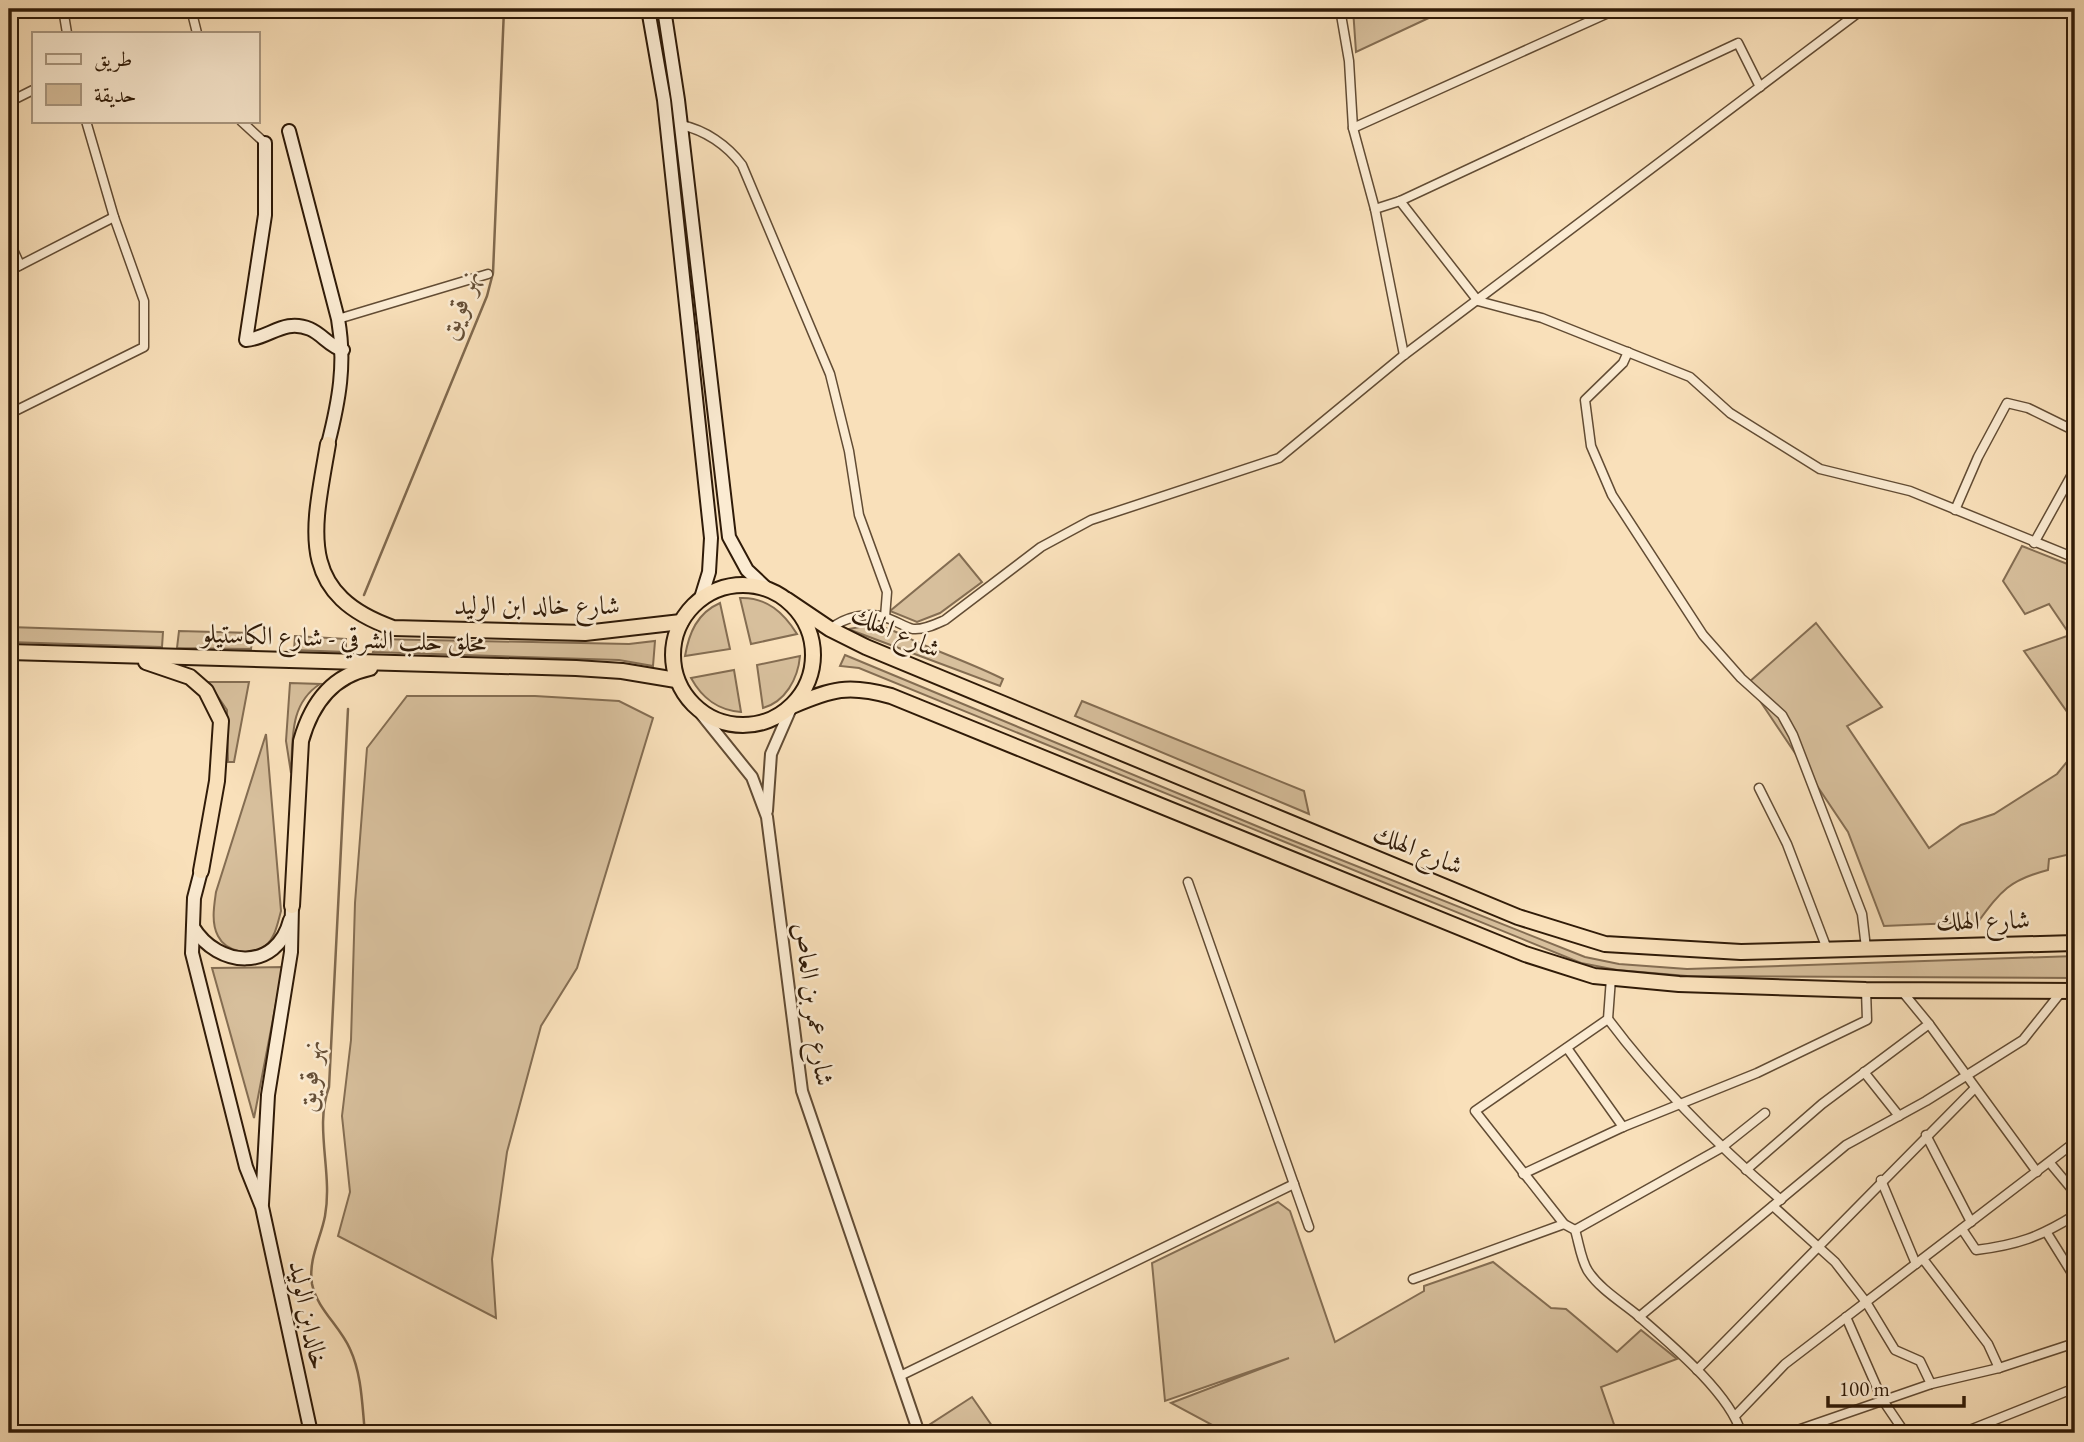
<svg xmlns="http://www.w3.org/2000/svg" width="2084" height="1442" font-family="'EB Garamond',Amiri,serif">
<rect width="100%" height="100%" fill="#f9e0ba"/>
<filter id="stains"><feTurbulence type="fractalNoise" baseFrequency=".00286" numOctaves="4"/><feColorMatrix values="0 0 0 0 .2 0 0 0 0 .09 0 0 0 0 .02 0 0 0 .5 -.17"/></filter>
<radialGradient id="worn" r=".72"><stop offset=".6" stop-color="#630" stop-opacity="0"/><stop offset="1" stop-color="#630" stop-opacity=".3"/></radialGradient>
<!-- green -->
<g fill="#d7bf9c" stroke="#846d52" stroke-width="2">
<path d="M1353,9H1448L1356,52Z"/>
<path d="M2022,546L2075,567V723L2024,651L2070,635L2049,604L2025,614L2003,581Z"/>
<path d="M959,554L982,582L940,613L917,622L890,611Z"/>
<path d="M740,598C767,597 784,613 797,634L751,644Z"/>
<path d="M720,603L730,649L685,656C689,633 697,613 720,603Z"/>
<path d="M1816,623L1882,707L1847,726L1929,848L1961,825L1994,814L2057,774L2075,752V853L2049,859L2048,870C2009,880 2001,891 1978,922L1884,926L1848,832L1748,683Z"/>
<path d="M872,625C890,627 901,635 917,642C946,655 975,665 1003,679L1000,686L848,629Z"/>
<path d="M9,627L163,632L162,647L9,642Z"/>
<path d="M179,631L253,633L251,649L177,648Z"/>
<path d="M295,636L346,639V652L294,650Z"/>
<path d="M377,639L629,644L655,641L653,666L619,660L373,652Z"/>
<path d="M845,655L1271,832L1585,957L1619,964L1687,969L2075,956V978L1687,976L1617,970L1581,963L859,668L840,666Z"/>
<path d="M800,656C798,679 785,702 763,708L757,665Z"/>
<path d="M734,670L741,712C717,710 702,698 691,678Z"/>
<path d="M208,682H249L234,762H228L227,710Z"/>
<path d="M290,683L320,684C289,704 293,739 291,773L286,741Z"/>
<path d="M407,696H535L619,701L653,718L577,968L541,1026L507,1152L492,1259L496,1318L338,1236L350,1192L342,1116L351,1040L355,903L367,748Z"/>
<path d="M1082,701L1304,791L1309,814L1075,716Z"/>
<path d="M266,734L281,911C278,922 275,939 265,946C251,957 226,952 218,936C211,923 214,906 216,892Z"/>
<path d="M283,967L254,1118L212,968Z"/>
<path d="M1278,1202L1290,1211L1335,1342L1424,1291V1286L1493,1262L1551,1308L1566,1309L1617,1352L1641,1330L1677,1359L1601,1387L1617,1433H1227L1171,1403L1289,1358L1165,1401L1152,1263Z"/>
<path d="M972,1397L997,1433H932L929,1425Z"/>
</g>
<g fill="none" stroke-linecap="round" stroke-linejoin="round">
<!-- stream -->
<g stroke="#80694e" stroke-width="2.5">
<path d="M364,595L487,296L493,273L504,9"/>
<path d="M348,709L329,1087C314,1127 333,1173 325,1216C321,1238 308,1259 312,1284C317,1309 340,1326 350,1349C362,1375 362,1405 365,1433"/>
</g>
<defs>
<g id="minor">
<path d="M63,9L67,33"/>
<path d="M191,9L197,33"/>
<path d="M1340,9L1349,61L1353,128L1375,209L1404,355"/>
<path d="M9,102L33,90"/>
<path d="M241,121L265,143"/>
<path d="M681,125C705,130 727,145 742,165L830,374L849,451L859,515L887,592L885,617"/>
<path d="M1353,128L1617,9"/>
<path d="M1400,201L1478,301L1542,318L1690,377L1730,413L1820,469L1910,491L2075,558"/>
<path d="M1375,209L1400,201L1738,43L1760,87"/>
<path d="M9,241L20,265"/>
<path d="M9,271L114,217"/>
<path d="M338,319L488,274"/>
<path d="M1628,352L1623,363L1585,400L1591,446L1612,495L1703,635L1741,678L1782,715L1793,735L1862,914L1866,948"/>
<path d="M9,414L144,347V301L114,217L86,121"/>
<path d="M1955,510L1978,457L2007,403L2028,408L2075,431"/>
<path d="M2034,543L2075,469"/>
<path d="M830,629C845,617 868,611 887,618C896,621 905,627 913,629C924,630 936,624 945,620L1041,547L1091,520L1279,458L1404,355L1863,9"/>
<path d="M1759,788L1787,844L1827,949"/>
<path d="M1188,882L1309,1227"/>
<path d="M1611,978L1608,1019L1475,1111L1564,1224L1575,1230C1579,1243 1581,1260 1588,1271C1600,1289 1620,1301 1636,1314C1668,1342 1730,1393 1741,1433"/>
<path d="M1608,1019C1659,1087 1717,1145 1781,1200"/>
<path d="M1929,1024L2037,1172"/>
<path d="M1567,1048L1623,1127"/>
<path d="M1864,1072L1899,1116"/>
<path d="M1926,1135L1971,1222"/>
<path d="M2050,1163L2075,1193"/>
<path d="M1746,1170L1822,1104L1929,1024L1901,990"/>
<path d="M1523,1174L1623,1127L1757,1073L1867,1020L1866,990"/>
<path d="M1881,1180L1916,1264"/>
<path d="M1773,1206L1835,1262L1866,1302L1895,1350L1920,1361L1931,1384"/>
<path d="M1962,1229L1976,1250C2017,1245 2040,1237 2075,1215"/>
<path d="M1575,1230L1721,1148L1765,1113"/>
<path d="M2047,1233L2075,1278"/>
<path d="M1923,1259L1988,1344L1999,1368"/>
<path d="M1413,1279L1564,1224"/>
<path d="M1639,1317L1846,1145L1926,1101L2023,1040L2062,991"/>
<path d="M1846,1317L1882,1399L1905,1433"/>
<path d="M1697,1370L1974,1089"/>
<path d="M900,1376L1294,1184"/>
<path d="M1736,1415L1785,1364L2075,1142"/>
<path d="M1789,1433L1931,1384L1999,1368L2075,1343"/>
<path d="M1962,1433L2075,1388"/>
</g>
<g id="tertiary">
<path d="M698,710L752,777L767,817L802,1091L919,1433"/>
<path d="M767,811L771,754L792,706"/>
</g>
<g id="secondary">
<path d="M648,9L664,100L711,538L709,572L701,598"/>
<path d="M664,9L678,100L729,537L747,570L766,588"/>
<path d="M289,131L338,319C346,363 339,401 328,444"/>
<path d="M265,143V215L246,340C270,338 284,318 310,329C322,334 330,347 343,350"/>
<path d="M201,871L194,898L192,953L246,1167L262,1207L311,1433"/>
<path d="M193,927C218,968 277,972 290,920"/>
<path d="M262,1204L268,1095L291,952L292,906"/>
</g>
<g id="trunk">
<path d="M328,444C314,527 294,593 393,628L585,633L681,622"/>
<circle cx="743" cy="655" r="70"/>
<path d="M787,600L830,629L866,647L1518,917L1605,944L1741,952L2075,943"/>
<path d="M9,652L576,668L622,671L676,680"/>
<path d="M146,662L190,677L206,691L221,721L217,781L201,871"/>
<path d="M792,706C832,689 848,684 891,696L1525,954L1594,976L1679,984L1866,990L2075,991"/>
<path d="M292,906L301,741C311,705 331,676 370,668"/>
</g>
</defs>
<!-- minor casing -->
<use href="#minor" stroke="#624c34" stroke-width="11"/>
<!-- tertiary casing -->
<use href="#tertiary" stroke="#624c34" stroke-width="14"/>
<!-- secondary casing -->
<use href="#secondary" stroke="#301b08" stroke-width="16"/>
<!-- trunk casing -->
<use href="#trunk" stroke="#301b08" stroke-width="18"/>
<!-- minor -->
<use href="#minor" stroke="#fbebd2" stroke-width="8"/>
<!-- tertiary -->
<use href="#tertiary" stroke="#fbebd2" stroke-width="10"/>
<!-- secondary -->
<use href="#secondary" stroke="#fbebd2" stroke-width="12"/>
<!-- trunk -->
<use href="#trunk" stroke="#f9e0ba" stroke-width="14"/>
</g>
<g text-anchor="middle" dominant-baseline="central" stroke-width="5" stroke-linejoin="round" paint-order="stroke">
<!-- street labels -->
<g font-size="26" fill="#301b08" stroke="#fbebd2">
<text x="537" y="605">شارع خالد ابن الوليد</text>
<text transform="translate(896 631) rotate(24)">شارع الهلك</text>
<text transform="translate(344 638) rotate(2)">محلق حلب الشرقي - شارع الكاستيلو</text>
<text transform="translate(1418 849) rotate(22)">شارع الهلك</text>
<text transform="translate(1983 920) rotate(-1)">شارع الهلك</text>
<text transform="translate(814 1004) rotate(82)">شارع عمر بن العاص</text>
<text transform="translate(309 1315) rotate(78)">خالدابن الوليد</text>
</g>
<!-- water labels -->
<g font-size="28" font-style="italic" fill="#654f37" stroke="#fbebd2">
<text transform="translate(458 304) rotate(-70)">نهر قويق</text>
<text transform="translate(308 1076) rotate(-85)">نهر قويق</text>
</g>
</g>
<!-- margin -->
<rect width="2084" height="1442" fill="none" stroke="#f9e0ba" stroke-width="35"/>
<rect x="10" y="10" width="2063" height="1421" fill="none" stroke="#301b08" stroke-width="3.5"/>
<rect x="18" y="18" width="2049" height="1407" fill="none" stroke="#301b08" stroke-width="2"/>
<!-- legend -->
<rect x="32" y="32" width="228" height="91" fill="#fbebd2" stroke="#aa9881" stroke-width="2"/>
<rect x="46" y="54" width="35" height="10" fill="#fbebd2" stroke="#aa9881" stroke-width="2"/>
<text x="94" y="66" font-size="21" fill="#301b08">طريق</text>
<rect x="46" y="84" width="35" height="21" fill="#d7bf9c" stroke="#aa9881" stroke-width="2"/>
<text x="94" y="102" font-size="21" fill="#301b08">حديقة</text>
<!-- scale -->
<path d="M1828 1396v10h136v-10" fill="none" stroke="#301b08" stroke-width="3.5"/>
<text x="1839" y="1396" font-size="21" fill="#301b08" stroke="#fbebd2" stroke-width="5" paint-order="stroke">100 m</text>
<rect width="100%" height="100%" filter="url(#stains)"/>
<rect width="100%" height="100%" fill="url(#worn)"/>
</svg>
